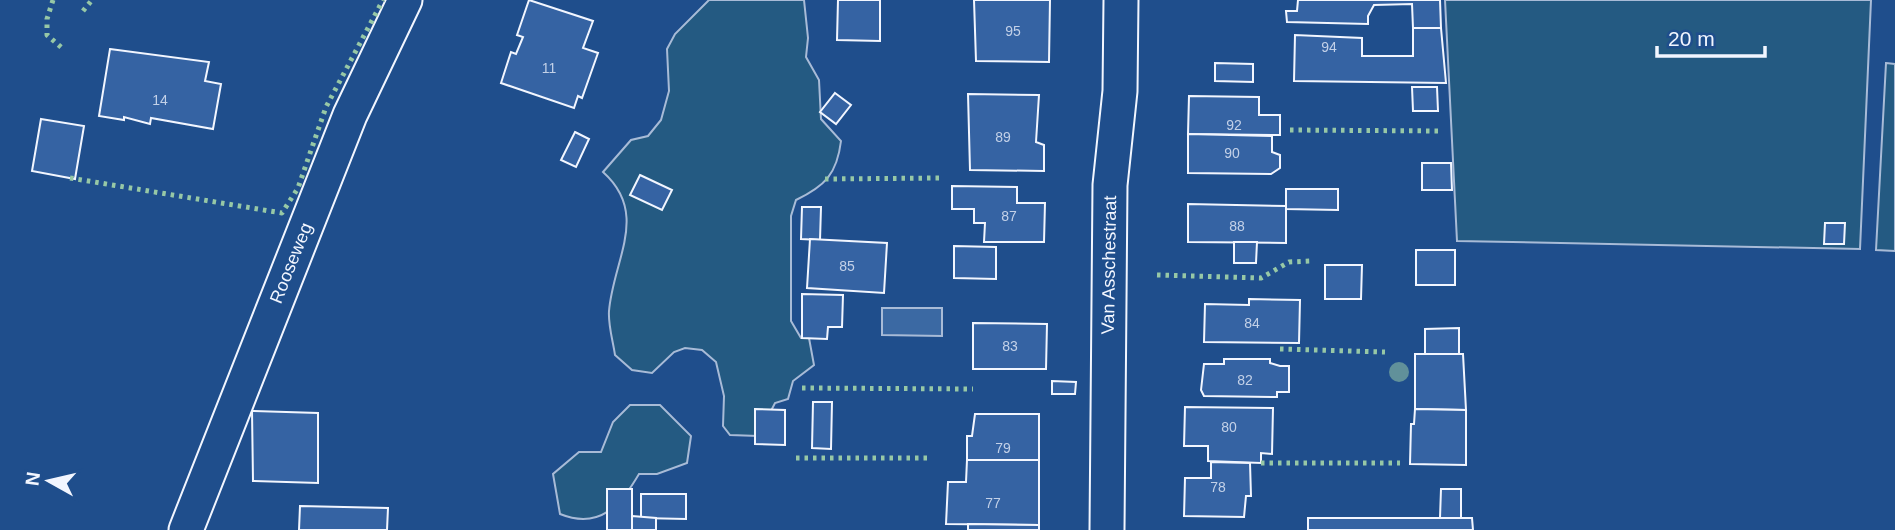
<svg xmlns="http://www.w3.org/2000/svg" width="1895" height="530" font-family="Helvetica,sans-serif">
<rect width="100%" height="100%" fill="#1f4e8c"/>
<!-- green -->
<g fill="#245a82" stroke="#a8bbd7" stroke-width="2">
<path d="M709,0H804L808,38L806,57L819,80L821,119L841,141C837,174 825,186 796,200L791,216V321L801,338H809L814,365L793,381L788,399L775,403L758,436L730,435L723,426L724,396L716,362L702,350L685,348L674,352L652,373L632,370L615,355C613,341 608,325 609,311C613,260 650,214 603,172L631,140L648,136L661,120L669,91L667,49L675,34Z"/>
<path d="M1445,0H1871L1860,249L1457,241Z"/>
<path d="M1886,63L1895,64V251L1876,250Z"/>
<path d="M630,405H660L691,436L687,463L657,474H639C621,505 600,530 560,514L553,474L579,452H601L613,422Z"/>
</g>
<!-- water -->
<path fill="#3b69a3" stroke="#a8bbd7" stroke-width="2" d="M882,308H942V336L882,335Z"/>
<!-- building -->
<g fill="#3563a3" stroke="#f2f6ff" stroke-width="2">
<path d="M529,0L593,21L583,48L598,53L582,98L578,96L574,108L501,83L511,52L516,54L523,37L517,35Z"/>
<path d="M838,0H880V41L837,40Z"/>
<path d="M974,0H1050L1049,62L976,61Z"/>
<path d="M1298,0H1440L1441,28H1413L1412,4L1374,5L1368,16V24L1287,22L1286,11H1297Z"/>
<path d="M1413,28H1441L1446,83L1294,81L1295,35L1362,38V56H1413Z"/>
<path d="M110,49L209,62L205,81L221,84L213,129L151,118L150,124L124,117V120L99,116Z"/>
<path d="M1215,63L1253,64V82L1215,81Z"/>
<path d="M1412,87H1437L1438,111H1413Z"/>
<path d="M835,93L851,105L836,124L820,112Z"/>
<path d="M968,94L1039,95L1036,142L1044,145V171L970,170Z"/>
<path d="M1189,96L1259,97V115H1280V135L1188,134Z"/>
<path d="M41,119L84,126L75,179L32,171Z"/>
<path d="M575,132L589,139L576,167L561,160Z"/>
<path d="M1188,134L1272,136V152L1280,155V168L1271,174L1188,173Z"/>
<path d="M1422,163H1451L1452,190H1422Z"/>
<path d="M640,175L672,190L662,210L630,195Z"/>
<path d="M952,186L1017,187V203H1045L1044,242H984L985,223H974V209H952Z"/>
<path d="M1286,189H1338V210L1286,209Z"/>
<path d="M1188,204L1286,206V243L1188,242Z"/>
<path d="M802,207H821L820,240L801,239Z"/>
<path d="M1825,223H1845L1844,244H1824Z"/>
<path d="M810,239L887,243L884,293L807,288Z"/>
<path d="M1234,242H1257L1256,263H1234Z"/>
<path d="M954,246L996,247V279L954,278Z"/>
<rect x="1416" y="250" width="39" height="35"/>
<path d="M1325,265H1362L1361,299H1325Z"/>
<path d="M802,294L843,295L842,327H828L827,339L802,338Z"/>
<path d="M1249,299L1300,300L1299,343L1204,342L1205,304L1249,305Z"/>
<path d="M973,323L1047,324L1046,369H973Z"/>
<path d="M1459,328V354H1425V329Z"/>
<path d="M1415,354H1463L1466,410L1415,409Z"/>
<path d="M1224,359H1270V363L1280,366H1289V392H1277V397L1204,396L1201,390L1204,364H1224Z"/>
<path d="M1052,381L1076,382L1075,394H1052Z"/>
<path d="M813,402H832L831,449L812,448Z"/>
<path d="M1185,407L1273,408L1272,454L1261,453V463L1208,461V446H1184Z"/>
<path d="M755,409L785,410V445L755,444Z"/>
<path d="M1415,409L1466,410V465L1410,464L1411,424H1414Z"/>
<path d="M252,411L318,413V483L253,481Z"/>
<path d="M975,414H1039V460H967V436H972Z"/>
<path d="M967,460H1039V525L946,524L948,482H966Z"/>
<path d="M1211,462L1250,463L1251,496H1246L1244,517L1184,516L1185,478H1211Z"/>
<rect x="607" y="489" width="25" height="41"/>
<path d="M1441,489H1461V518H1440Z"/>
<path d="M641,494H686V519L641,518Z"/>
<path d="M300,506L388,508L387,530H299Z"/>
<path d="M632,516L656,518V530H632Z"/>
<path d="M1308,518H1472L1473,530H1308Z"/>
<path d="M968,524L1039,525V530H968Z"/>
</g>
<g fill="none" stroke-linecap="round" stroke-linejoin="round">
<defs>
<g id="minor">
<path d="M186,530L350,115L405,0"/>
<path d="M1107,530L1110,185L1120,91L1121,0"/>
</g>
</defs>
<!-- minor casing -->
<use href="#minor" stroke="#f2f6ff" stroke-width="37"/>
<!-- minor -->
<use href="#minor" stroke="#1f4e8c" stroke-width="33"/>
<!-- hedge -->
<g stroke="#97c8a6" stroke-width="5" stroke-dasharray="3.5 5" stroke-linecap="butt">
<path d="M53,0L47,19V35L62,48"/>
<path d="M83,11L92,0"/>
<path d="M1290,130L1442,131"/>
<path d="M70,178L282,213L298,188L326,107L383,0"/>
<path d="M825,179L941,178"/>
<path d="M1157,275L1261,278L1289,262L1312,261"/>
<path d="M1280,349L1385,352"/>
<path d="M802,388L973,389"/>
<path d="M796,458H929"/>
<path d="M1261,463H1400"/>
</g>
</g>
<!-- trees -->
<circle fill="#61919a" cx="1399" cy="372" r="10"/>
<g text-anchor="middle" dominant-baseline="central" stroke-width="5" stroke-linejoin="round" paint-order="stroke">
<!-- number labels -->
<g font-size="14" fill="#c3d1e8">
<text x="1013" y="31">95</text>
<text x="1329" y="47">94</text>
<text x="549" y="68">11</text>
<text x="160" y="100">14</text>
<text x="1234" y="125">92</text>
<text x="1003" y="137">89</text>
<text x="1232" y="153">90</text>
<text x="1009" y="216">87</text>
<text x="1237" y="226">88</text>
<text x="847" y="266">85</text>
<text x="1252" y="323">84</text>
<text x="1010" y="346">83</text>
<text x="1245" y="380">82</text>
<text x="1229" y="427">80</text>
<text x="1003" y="448">79</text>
<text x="1218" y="487">78</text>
<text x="993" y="503">77</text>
</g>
<!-- street labels -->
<g font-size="18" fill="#f2f6ff" stroke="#1f4e8c">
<text transform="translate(291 263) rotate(-68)">Rooseweg</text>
<text transform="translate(1109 265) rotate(-89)">Van Asschestraat</text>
</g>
</g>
<!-- north arrow -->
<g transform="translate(49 481) rotate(278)" stroke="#1f4e8c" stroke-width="5" paint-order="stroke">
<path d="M0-5L12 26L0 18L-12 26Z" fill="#f2f6ff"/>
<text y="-10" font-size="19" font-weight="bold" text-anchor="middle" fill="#f2f6ff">N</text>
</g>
<!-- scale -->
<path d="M1657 46v10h108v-10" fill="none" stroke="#f2f6ff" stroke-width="3.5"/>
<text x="1668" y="46" font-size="21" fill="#f2f6ff" stroke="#1f4e8c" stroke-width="5" paint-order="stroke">20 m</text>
</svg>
